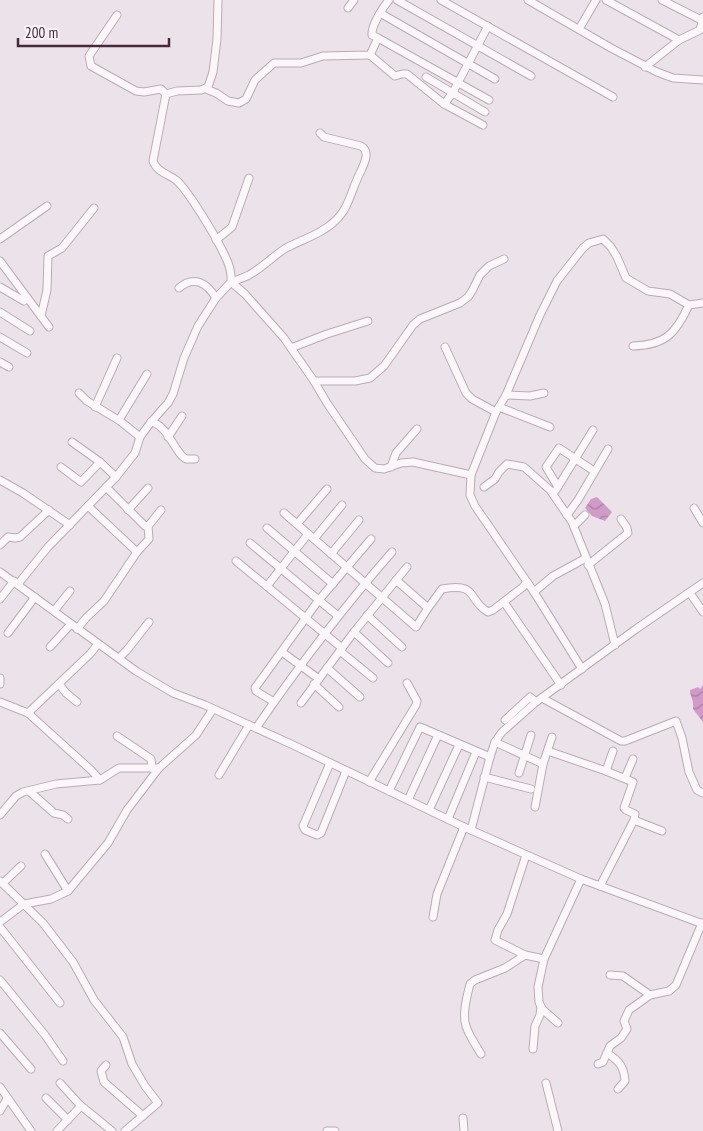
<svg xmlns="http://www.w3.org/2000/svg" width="703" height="1131" font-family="'PT Sans Narrow',sans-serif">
<defs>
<pattern id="water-waves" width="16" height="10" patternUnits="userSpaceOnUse" patternTransform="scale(1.25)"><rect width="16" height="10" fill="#d09bc7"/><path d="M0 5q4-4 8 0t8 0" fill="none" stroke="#ab7ea3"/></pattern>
</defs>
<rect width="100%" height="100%" fill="#ece3ea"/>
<!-- water -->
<g fill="url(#water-waves)">
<path d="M597,497L612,512L605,521L592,516L585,508L591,499Z"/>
<path d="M703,685V722L693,709C694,699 690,697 690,690L698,687L700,689Z"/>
</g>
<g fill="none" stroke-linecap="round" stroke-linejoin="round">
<defs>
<g id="minor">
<path d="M397,0L531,76"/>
<path d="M441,0L613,97"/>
<path d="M528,0L611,48L657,72L673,78L703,80"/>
<path d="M606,0L679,40"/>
<path d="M662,0L703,21"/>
<path d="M348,8L354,0"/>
<path d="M380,13L495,79"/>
<path d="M579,29L596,0"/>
<path d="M378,38L489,100"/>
<path d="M370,55L395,76L402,74H407L444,104L483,125"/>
<path d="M645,67L679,40L700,30L703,17"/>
<path d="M426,77L485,112"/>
<path d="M206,89L216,93L228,101L239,103L246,99L255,80L274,63H301L323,56L370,55L378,38L372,35C371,26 383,7 389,0"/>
<path d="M166,94L177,91L201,90L208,87L213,72L217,39L218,0"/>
<path d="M444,104L452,94L488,26"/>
<path d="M320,133L324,137L361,146C371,152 364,164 360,173C352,188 349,208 336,220C322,234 303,239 286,248C273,256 262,268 249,275C243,278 237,280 231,282L245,294L284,338L314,381L327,403L365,459L375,468L384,469L401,463L413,462L471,475"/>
<path d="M0,239L47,206"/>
<path d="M216,240L232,227L249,178"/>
<path d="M0,261L49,327"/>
<path d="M0,287L24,301"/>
<path d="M179,288C194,275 207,283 216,298"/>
<path d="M689,305L703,303"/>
<path d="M0,312L30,331"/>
<path d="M41,316L47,290L48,256L62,248L94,208"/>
<path d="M0,337L27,353"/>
<path d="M445,347L466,393L472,399L496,412"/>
<path d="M291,348L327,334L368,321"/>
<path d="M0,362L9,367"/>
<path d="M314,381H355L370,378L384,366L413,325L420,319L460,303L468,297L472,291L480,275L489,266L504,259"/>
<path d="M79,393L87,401L120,421L140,437"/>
<path d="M506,395L530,396L544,393"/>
<path d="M95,407L117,358"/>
<path d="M499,407L550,427"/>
<path d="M119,420L147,374"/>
<path d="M151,422C166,425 172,445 182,456L186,459H195"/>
<path d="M168,437L182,416"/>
<path d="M72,442L100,462L116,477"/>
<path d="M61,467L81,482L100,462"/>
<path d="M391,467L396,453L417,429"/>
<path d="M0,480L23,493L70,525"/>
<path d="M106,487L145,526L149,525L161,510"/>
<path d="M484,487L495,479L499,472L507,464L524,467L550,490L572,522L605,604L615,645"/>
<path d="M558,487L546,467L559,448L594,471"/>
<path d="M556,490L593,430"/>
<path d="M694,508L703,523"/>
<path d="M128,510L148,488"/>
<path d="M284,513L416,627L428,608L442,589C479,582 467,600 488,612L493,610L523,587L527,582"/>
<path d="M567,515L578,500L608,449"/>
<path d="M297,524L327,489"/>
<path d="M574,526L585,515"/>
<path d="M267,528L333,584"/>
<path d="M314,539L342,505"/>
<path d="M250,543L338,616"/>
<path d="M0,545L8,537L15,538L20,537L49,510"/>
<path d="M137,552L149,539L148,526"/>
<path d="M331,554L359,520"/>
<path d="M236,561L342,648"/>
<path d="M588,565L628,533L627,528L621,519"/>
<path d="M0,572L136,671L173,693L205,705L291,744L464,827L581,879L703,924"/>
<path d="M396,580L428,608"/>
<path d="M18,584L48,547L116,477L135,453L140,437L151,422L168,403L173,394L184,358L198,326L216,298L231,282C232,272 228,261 223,252C216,237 188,190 176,180C168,174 157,172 153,161L166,94L161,89L144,92L136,91L91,66L89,56L117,15"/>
<path d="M267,586L308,534"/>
<path d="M534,592L553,576L586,558"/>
<path d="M690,593L703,612"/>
<path d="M0,599L14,581"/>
<path d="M504,602L561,685"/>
<path d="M54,611L70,591"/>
<path d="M367,615L402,647"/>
<path d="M77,629L86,618L104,601L137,552L88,506"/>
<path d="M354,632L388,663"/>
<path d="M8,633L35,597"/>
<path d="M50,647L71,624"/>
<path d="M340,651L373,678"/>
<path d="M282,652L319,679"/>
<path d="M119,658L127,650L149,622"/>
<path d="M327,668L360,697"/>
<path d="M582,669L534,592L475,506L470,495L471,475L496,412L506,395L540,315L557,281L583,248L589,243L603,239L611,247L617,257L626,278L648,291L670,294L689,305C676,333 666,345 633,346"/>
<path d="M0,678V684"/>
<path d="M59,684L66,693L77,702"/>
<path d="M314,684L339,707"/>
<path d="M542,698L621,741H625L676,721L682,738L689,772L697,790L703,793"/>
<path d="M0,702L28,713L91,770L100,780"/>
<path d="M274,702L256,691L255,688L318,601L371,539"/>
<path d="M301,703L354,632L407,567"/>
<path d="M28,713L90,654L98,644"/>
<path d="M505,720L530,697L536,702"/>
<path d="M256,728C298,667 343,608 392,552"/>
<path d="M117,736L151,759L152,768"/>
<path d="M495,742L543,764"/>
<path d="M548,751L606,771L633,782L624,808L626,810L635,814L634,820L600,886"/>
<path d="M330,763L303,826L305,830L317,835L321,833L346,771"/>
<path d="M606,771L613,751"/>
<path d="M519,773L531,735"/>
<path d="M219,775L249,725"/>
<path d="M484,777L531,789"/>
<path d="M625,778L633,759"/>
<path d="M369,782L416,705L417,701L407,683"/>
<path d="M29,791L54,813L63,815L68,819"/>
<path d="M389,791L420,727L490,757"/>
<path d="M408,800L438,735"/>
<path d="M535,807L543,764L552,737"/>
<path d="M429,810L459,745"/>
<path d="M0,815L16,796L23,792L56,784L100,780L119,768H159L196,735L213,709"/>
<path d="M448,819L476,752"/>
<path d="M634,820L662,831"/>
<path d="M471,830L490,757L495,742L502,732L536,702L636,629L703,583"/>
<path d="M45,854L68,891"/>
<path d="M0,881L43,923L73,962L94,1000L123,1037L132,1064L145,1086L158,1103L125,1131"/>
<path d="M3,883L21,866"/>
<path d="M433,917L437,894L464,827"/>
<path d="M0,922L24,904L51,899L68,891L108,843L127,810L159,768"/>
<path d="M0,927L60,1003"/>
<path d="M525,955L495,940L498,930L507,914L526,855"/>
<path d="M610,975L623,976L650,995"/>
<path d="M0,980L45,1035L63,1061"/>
<path d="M558,1023L542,1009L539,1002L538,987L544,959L581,879"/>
<path d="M0,1033L31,1069"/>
<path d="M533,1049L535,1026L540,1015L541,1007"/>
<path d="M607,1053C619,1061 624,1066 625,1081L618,1089"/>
<path d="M481,1054C476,1045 469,1036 466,1026C462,1014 467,996 470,984L475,980L505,968L525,955L544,959"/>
<path d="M598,1064L603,1062L610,1046L621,1038L627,1029L624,1021L629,1010L650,995L669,991L676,985L702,923"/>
<path d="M106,1065L101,1071L104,1082L143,1116"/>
<path d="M546,1083L558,1131"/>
<path d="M0,1087L31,1131"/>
<path d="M46,1098L68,1120"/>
<path d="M80,1105L112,1131"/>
<path d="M0,1111L7,1099"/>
<path d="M463,1118L464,1131"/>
<path d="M57,1131L80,1107V1105L60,1083"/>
<path d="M327,1131H335"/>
</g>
</defs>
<!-- minor casing -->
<use href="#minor" stroke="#baabb6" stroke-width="9"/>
<!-- minor -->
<use href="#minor" stroke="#faf6f9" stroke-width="7"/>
</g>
<!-- scale -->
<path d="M18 38v8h151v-8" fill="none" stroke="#47293e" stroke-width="2.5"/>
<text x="25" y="38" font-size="15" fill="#47293e" stroke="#f9f3f8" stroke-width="4" paint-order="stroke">200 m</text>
</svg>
